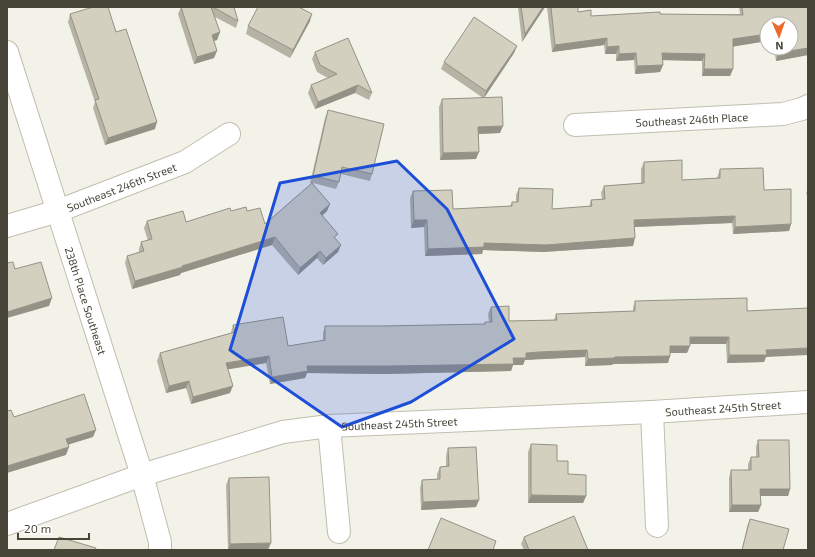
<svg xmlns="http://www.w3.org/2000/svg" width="815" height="557" font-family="'Exo 2',sans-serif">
<rect width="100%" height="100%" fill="#f3f2e9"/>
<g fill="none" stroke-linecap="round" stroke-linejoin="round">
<defs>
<g id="street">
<path id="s1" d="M7,52L142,475L160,542V550"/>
<path id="s2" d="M575,125L783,114L802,109L808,106"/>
<path id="s3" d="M7,226L58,211L185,162L229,134"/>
<path d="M652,412L657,526"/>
<path d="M329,426L339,532"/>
<path id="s4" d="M7,524L142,475L283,432L329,426L652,412L808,402"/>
</g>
</defs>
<!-- street casing -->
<use href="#street" stroke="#c1beaf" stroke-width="24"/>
<!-- street -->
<use href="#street" stroke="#fff" stroke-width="22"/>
</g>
<!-- wall -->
<g fill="#b6b3a4">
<path d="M181,7H234L238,21L236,28L215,17L220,32L217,40L214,41V58L194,64L178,14Z"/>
<path d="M518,7H545L522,42Z"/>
<path d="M547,7H578V12L591,10V16L660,12V14H740L739,7H808V55L776,61L774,48H791V24H767V41L733,46V69L730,76H702V61L663,60V65L660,72L635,74L634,60L616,61V54H605L604,45L552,52Z"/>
<path d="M70,14L116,32L155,129L105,145L93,108L95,102L68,22Z"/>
<path d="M310,21L290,58L246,34L248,26Z"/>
<path d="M517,46L514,53L484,98L500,133L479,134L476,159L440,160L439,107L442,99L483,98L441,69L444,62Z"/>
<path d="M315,52L372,93L369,100L355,93L315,109L308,93L311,85L328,78L317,72L312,59Z"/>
<path d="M328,110L372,174L370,181L341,174L339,182L336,189L313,183L327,211L322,216L336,239L338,252L323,265L317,258L298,275L272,245L181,273L180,275L132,289L125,263L127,256L139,252V249L141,242L148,241L144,228L147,221L186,222L231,211H247L265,224L312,183H310L325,118Z"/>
<path d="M644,162L682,180L717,178L720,169L764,190L791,224L789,231L733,234L732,223L635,227L633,246L543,252L483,250L482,254L425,256L424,227L411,228L410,198L413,191L453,209L510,206L512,202H516V195L519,188L552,209L589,207L591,200L602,199L601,193L604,186L641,183V169Z"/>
<path d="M808,189V196L806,193Z"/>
<path d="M635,301L747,311L766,357L764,362L727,363L726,344H690L687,353H670V356L668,363L613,364L612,365L585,366V357L537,359L525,360L523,365H513L511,371L384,374L307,373L305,378L270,384L266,363L228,369L230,393L191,404L186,388L166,393L157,361L160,353L231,333V332L233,325L288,346L323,341V333L325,326H383L484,324L485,322H489L488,314L491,307L509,321L554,320L556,314L633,311V308Z"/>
<path d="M758,440L790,489L788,496H760L761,505L758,512H729V478L731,470H748V464L751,457H756V447Z"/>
<path d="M531,444L557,461L586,496L583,503H528V452Z"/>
<path d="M448,448L479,500L476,507L421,510L420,488L422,480L437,479V474L440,467L446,466V456Z"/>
<path d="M229,478L268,550H228L226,485Z"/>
<path d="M750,519L783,550H742L747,527Z"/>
<path d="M524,537L588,550H524L521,544Z"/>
</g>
<!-- shaded-wall -->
<g fill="#949286">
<path d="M543,7H545L522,42L525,34Z"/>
<path d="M312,14L310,21L290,58L293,50Z"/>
<path d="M220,32L217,40L209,42L212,35Z"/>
<path d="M767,34V41L731,47L733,39Z"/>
<path d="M607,38L604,45L552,52L555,45Z"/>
<path d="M517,46L514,53L484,98L486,91Z"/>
<path d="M619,46L616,54H605L607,47Z"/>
<path d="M808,48V55L776,61L778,53Z"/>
<path d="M217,51L214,58L194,64L197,57Z"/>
<path d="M636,53L634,60L616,61L619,54Z"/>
<path d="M662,53L705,54L702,61L660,60Z"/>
<path d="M663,65L660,72L635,74L637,66Z"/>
<path d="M704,69H733L730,76H702Z"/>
<path d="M358,85L355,93L315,109L318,102Z"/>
<path d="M157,122L155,129L105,145L108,138Z"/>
<path d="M503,126L500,133L476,134L478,127Z"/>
<path d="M479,152L476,159L440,160L443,153Z"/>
<path d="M330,204L327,211L317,220L320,213Z"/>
<path d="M735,216L732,223L632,227L634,220Z"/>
<path d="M414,220H427L424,227L411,228Z"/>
<path d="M791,224L789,231L733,234L735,227Z"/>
<path d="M275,237L272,245L181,273L180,275L132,289L135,281L182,266Z"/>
<path d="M635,238L633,246L543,252L483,250L482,254L425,256L428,249L484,243Z"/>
<path d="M341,245L338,252L323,265L326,258Z"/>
<path d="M320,251L317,258L298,275L300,268Z"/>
<path d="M52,298L49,306L7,318V312Z"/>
<path d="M690,337H729L726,344H687Z"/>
<path d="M670,346H690L687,353H667Z"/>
<path d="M808,348V355L766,357L764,362L727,363L729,355L766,350Z"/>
<path d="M587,350L585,357L525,360L523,365H513L511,371L384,374L307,373L305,378L270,384L272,377L307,366L513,358L526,353Z"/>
<path d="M269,356L266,363L224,370L226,363Z"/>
<path d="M670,356L668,363L613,364L612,365L585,366L588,359L615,357Z"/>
<path d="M189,381L186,388L166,393L169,386Z"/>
<path d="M233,386L230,393L191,404L193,397Z"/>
<path d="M96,430L93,437L64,446L66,439Z"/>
<path d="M69,447L66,455L7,473V466Z"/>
<path d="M760,489H790L788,496H758Z"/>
<path d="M531,495L586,496L583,503H528Z"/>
<path d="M479,500L476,507L421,510L423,502Z"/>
<path d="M732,505H761L758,512H729Z"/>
<path d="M271,543L268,550H228L230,544Z"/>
</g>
<!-- building -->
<g fill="#d4d0bf" stroke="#949286">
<path d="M93,7H108L116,32L126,29L157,122L108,138L95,100L99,99L70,14Z"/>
<path d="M181,7H211L220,32L212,35L217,51L197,57Z"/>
<path d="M213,7H234L238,21Z"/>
<path d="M258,7H299L312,14L293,50L248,26Z"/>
<path d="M521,7H543L525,34Z"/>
<path d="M551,7H578V12L591,10V16L660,12V14L743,15L742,7H808V48L778,53V48H791V24H767V34L733,39V69H704L705,54L662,53L663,65L637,66L636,53L619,54V46L607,47V38L555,45Z"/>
<path d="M474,17L517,46L486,91L444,62Z"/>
<path d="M348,38L372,93L358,85L318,102L311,85L337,74L320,65L315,52Z"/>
<path d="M502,97L503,126L478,127L479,152L443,153L442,99Z"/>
<path d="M328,110L384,124L372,174L342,167L339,182L313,176Z"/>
<path d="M682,160V180L720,178V169L763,168L764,190L791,189V224L735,227V216L634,220L635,238L546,245L484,243V247L428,249L427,220H414L413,191L452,190L453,209L512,206V202H518L519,188L553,189L552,209L592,206L591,200L605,199L604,186L644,183V162Z"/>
<path d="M312,183L330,204L320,213L338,234L334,237L341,245L326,258L320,251L300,268L275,237L182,266L183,267L135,281L127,256L144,251L141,242L152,239L147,221L183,211L186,222L230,208L231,211L246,207L247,211L260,208L265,224Z"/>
<path d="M13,262L15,269L41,262L52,298L7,312V263Z"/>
<path d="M747,298V311L808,308V348L766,350L767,355H729V337H690V346H670V356L615,357V358L588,359L587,350L539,352L526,353V358H513L514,364L386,366H307L308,371L272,377L269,356L226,363L233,386L193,397L189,381L169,386L160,353L235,332L233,325L283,317L288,346L325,340V326H383L485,324V322H492L491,307L509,306V321L557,320L556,314L635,311V301Z"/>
<path d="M84,394L96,430L66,439L69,447L7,466V411L11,410L14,417Z"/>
<path d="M758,440H789L790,489H760L761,505H732L731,470H751V457H759Z"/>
<path d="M531,444L557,445V461H568V474L586,475V496L531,495Z"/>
<path d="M476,447L479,500L423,502L422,480L440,479V467L449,466L448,448Z"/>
<path d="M269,477L271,543L230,544L229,478Z"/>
<path d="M574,516L588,550H529L524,537Z"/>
<path d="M441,518L496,541L493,550H428Z"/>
<path d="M750,519L789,529L783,550H742Z"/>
<path d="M59,537L96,548L95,550H54Z"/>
</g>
<!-- marked area -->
<path fill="#1d4ed8" fill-opacity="0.2" stroke="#1d4ed8" stroke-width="3" stroke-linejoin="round" d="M397,161L447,209L514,339L411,402L342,427L230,350L280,183Z"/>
<g text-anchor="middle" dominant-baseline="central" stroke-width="3.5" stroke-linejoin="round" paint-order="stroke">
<!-- street labels -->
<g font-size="11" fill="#474438" stroke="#fff">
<text stroke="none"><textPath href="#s2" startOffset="117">Southeast 246th Place</textPath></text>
<text stroke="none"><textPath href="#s3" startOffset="121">Southeast 246th Street</textPath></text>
<text stroke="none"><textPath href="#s1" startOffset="261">238th Place Southeast</textPath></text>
<text stroke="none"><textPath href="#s4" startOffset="732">Southeast 245th Street</textPath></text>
<text stroke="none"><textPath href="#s4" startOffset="408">Southeast 245th Street</textPath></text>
</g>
</g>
<!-- border -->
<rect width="815" height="557" fill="none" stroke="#474438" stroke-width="16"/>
<!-- north arrow -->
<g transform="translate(779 36) rotate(178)"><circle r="19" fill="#ffffff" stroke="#b5b4af"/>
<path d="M0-3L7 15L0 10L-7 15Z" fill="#ea6a29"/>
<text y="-6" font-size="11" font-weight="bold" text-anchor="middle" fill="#474438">N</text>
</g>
<!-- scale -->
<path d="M18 533v6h71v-6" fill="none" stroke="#474438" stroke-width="2"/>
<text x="24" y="533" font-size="12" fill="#474438" stroke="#ffffff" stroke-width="3" paint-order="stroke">20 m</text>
</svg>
